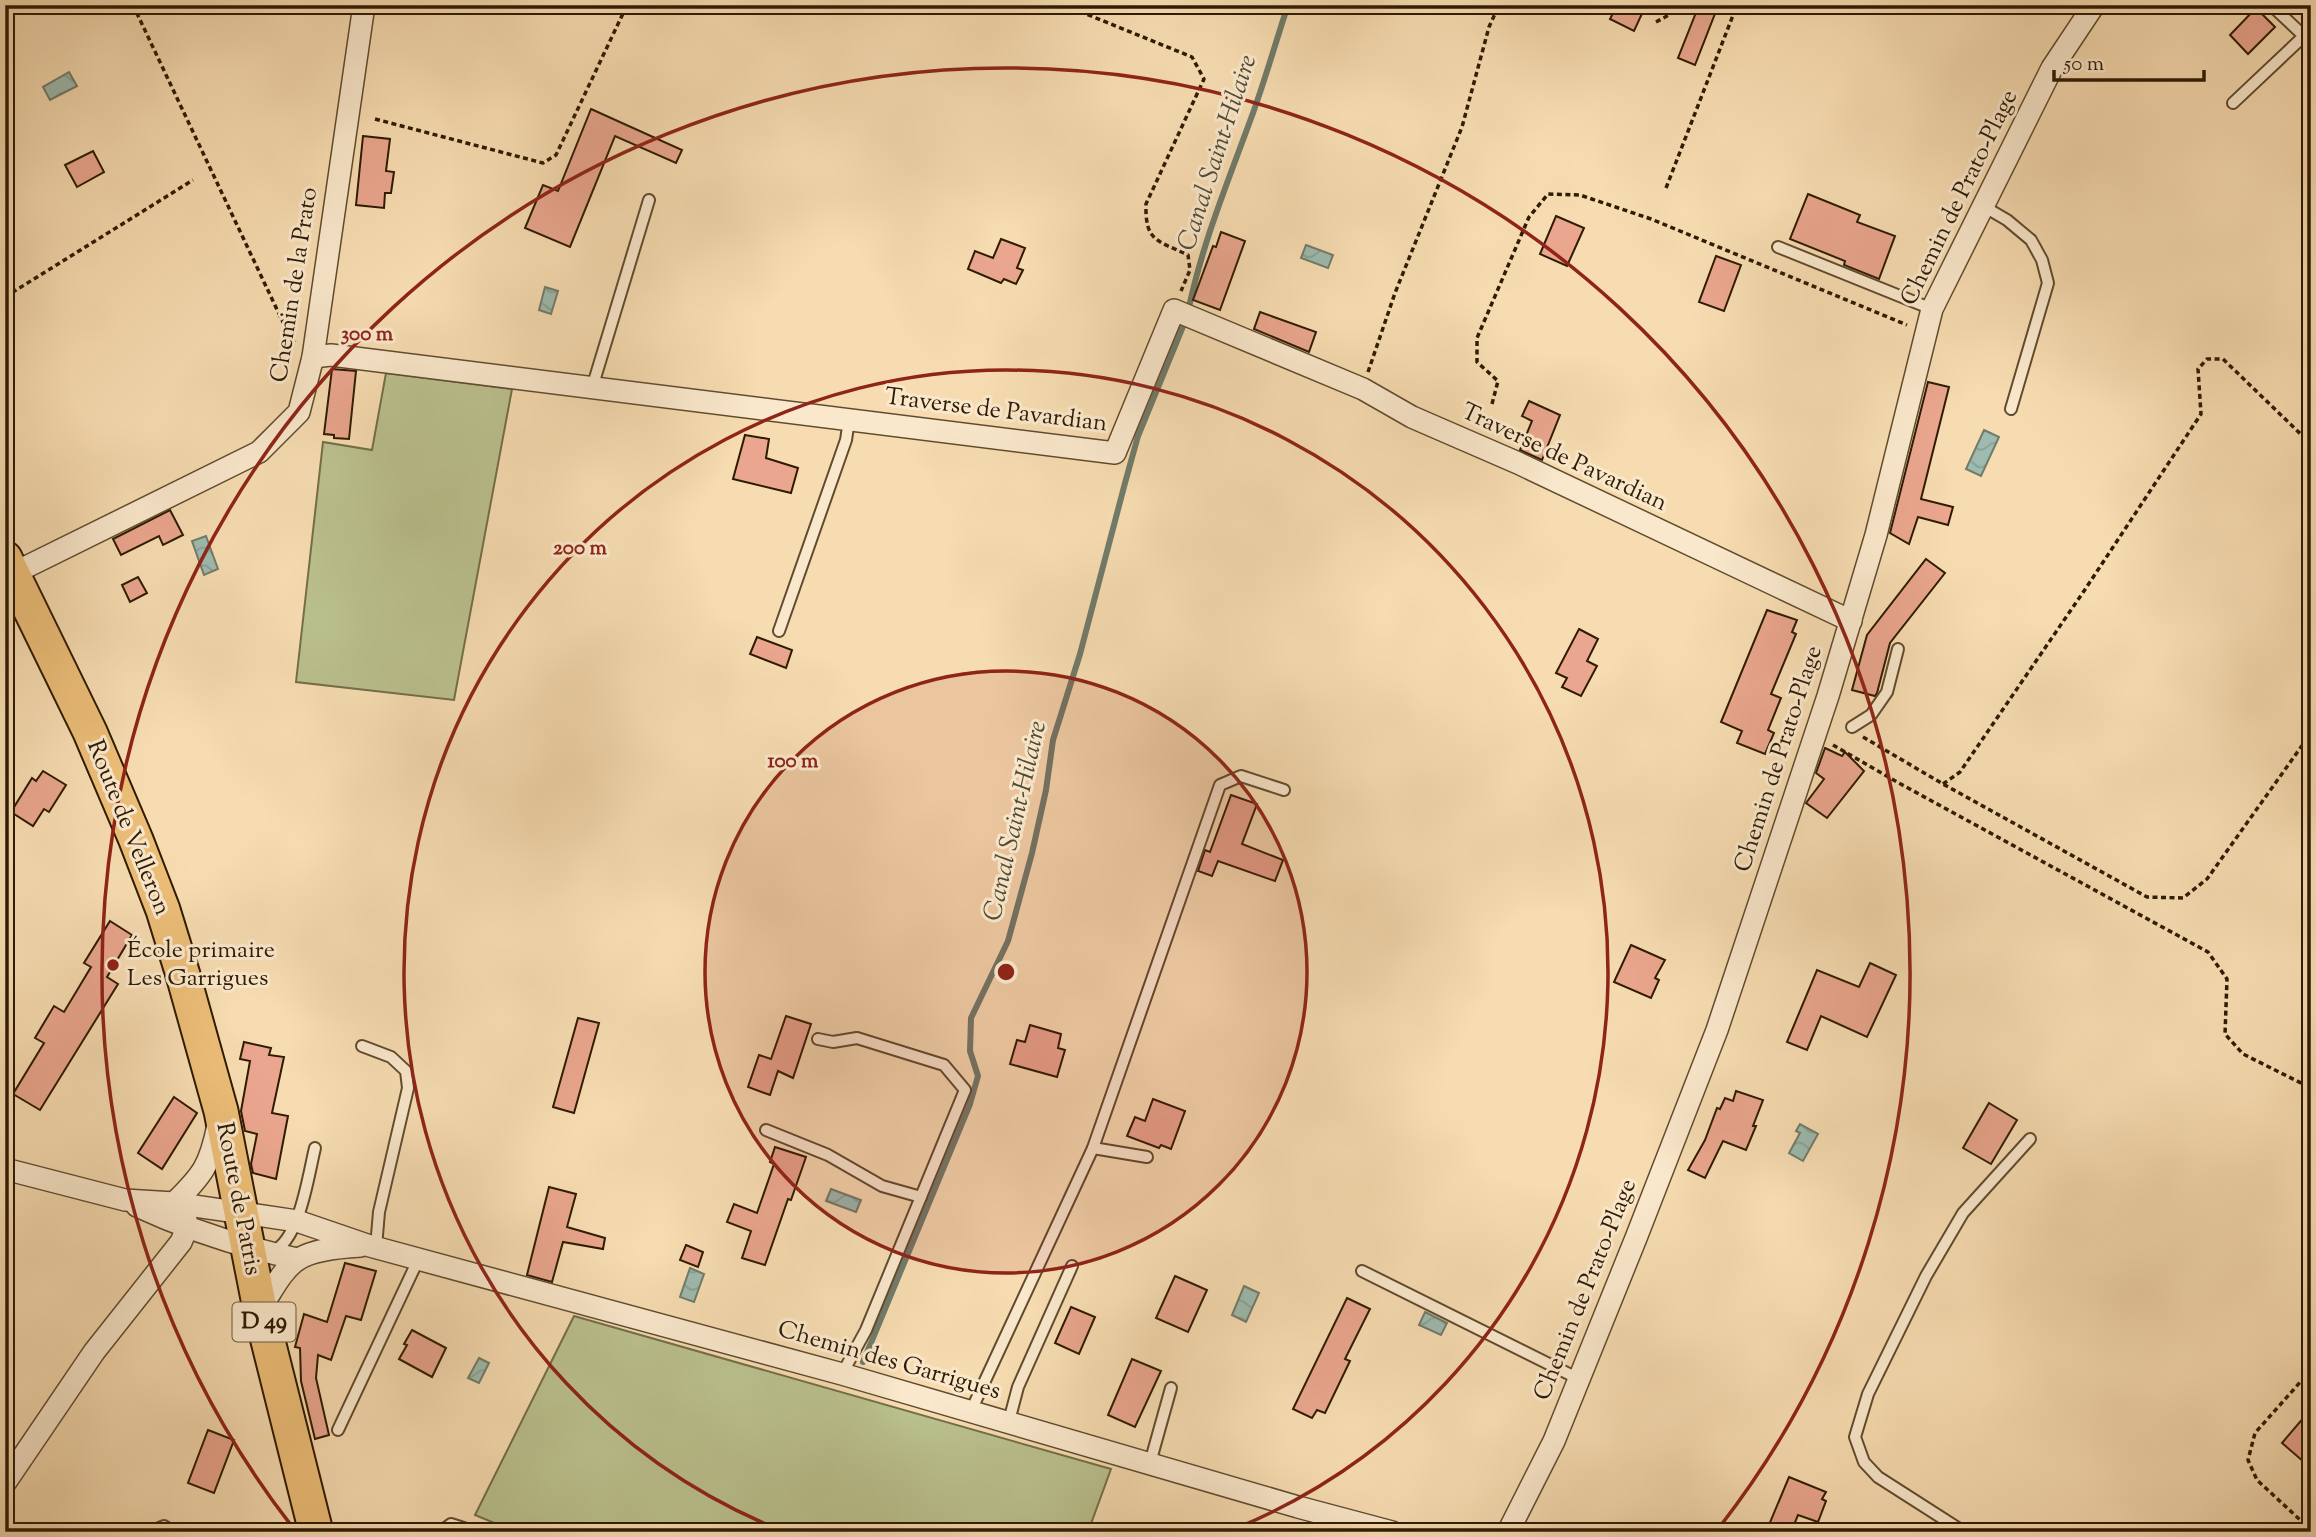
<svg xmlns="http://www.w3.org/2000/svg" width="2316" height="1537" font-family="'Sorts Mill Goudy',serif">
<defs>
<pattern id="water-waves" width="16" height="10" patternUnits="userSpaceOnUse" patternTransform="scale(1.75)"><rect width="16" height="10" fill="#9dbbaf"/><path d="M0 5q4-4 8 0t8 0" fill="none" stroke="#88a095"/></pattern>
</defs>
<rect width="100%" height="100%" fill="#f7dcb1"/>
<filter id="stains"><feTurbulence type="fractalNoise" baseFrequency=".00286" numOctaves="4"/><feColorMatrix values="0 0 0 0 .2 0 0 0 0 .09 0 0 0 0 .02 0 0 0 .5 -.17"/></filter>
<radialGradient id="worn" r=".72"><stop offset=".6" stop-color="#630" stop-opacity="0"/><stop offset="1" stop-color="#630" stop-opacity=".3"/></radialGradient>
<!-- grass -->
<g fill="#bac18e" stroke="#746e48" stroke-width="2">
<path d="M386,373L512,389L454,700L296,682L323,442L372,450Z"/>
<path d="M574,1316L1111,1469L1088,1532H516L475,1515Z"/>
</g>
<!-- water -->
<g fill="url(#water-waves)" stroke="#717b6a" stroke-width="2">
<path d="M69,72L77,86L50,100L43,87Z"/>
<path d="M1306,245L1333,255L1328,268L1301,258Z"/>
<path d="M545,287L558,291L551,314L539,310Z"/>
<path d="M1984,430L1999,437L1981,476L1966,469Z"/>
<path d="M206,536L218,569L204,575L192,541Z"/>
<path d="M1800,1124L1818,1134L1803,1161L1789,1153L1800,1133L1796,1131Z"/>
<path d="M831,1189L861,1200L856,1212L826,1201Z"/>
<path d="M690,1268L704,1274L694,1302L680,1297Z"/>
<path d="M1244,1286L1259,1293L1246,1322L1232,1315Z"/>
<path d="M1425,1312L1447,1323L1441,1335L1419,1325Z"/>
<path d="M479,1358L489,1363L479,1383L468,1378Z"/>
</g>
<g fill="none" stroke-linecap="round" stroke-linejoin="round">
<!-- stream -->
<g stroke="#717b6a" stroke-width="6">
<path d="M1188,312C1202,243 1229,179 1253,113C1266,77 1276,41 1288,5"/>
<path d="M863,1362L970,1104L978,1076L970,1051L971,1018L1008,941L1032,853L1046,790L1053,740L1080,654L1125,483L1138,436L1186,319"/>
</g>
</g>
<!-- building -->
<g fill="#eaa68e" stroke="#2e1b03" stroke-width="2">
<path d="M1617,5H1646L1634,31L1610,19Z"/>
<path d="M1699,5L1716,11L1695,65L1678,58Z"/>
<path d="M2256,8L2275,27L2248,54L2230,35Z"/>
<path d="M591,109L682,150L676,163L615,136L570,247L525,228L543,185L558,191Z"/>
<path d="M363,136L390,139L386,171L394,172L391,193H385L384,208L356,205Z"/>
<path d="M93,151L104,172L77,187L65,165Z"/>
<path d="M1808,194L1860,215L1857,222L1895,236L1879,279L1844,265L1845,261L1790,239Z"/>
<path d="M1556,216L1584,228L1567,266L1540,254Z"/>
<path d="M1221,232L1245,241L1220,310L1193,300L1213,246L1216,247Z"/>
<path d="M1001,239L1025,248L1017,268L1023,270L1016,284L1004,279L1001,283L968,269L975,251L993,258Z"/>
<path d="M1716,256L1741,265L1724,311L1699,302Z"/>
<path d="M1260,312L1316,332L1309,352L1254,329Z"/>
<path d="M332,369L356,371L349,439L334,438V435L324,434Z"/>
<path d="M1928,382L1949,387L1921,499L1953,507L1948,525L1918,517L1909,544L1890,533Z"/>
<path d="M1529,401L1560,415L1542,460L1520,450L1532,421L1522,416Z"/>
<path d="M745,435L769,439L766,458L798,468L791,493L733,479Z"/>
<path d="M170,510L183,535L163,545L159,536L121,555L113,539Z"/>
<path d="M1926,559L1945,573L1890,643L1877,693L1875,696L1852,690L1867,635Z"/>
<path d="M138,577L147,593L130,602L122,585Z"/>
<path d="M1767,610L1797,620L1792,632L1796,634L1771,694L1781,698L1768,730L1774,733L1765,754L1737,743L1742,731L1721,722Z"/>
<path d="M1579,629L1598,639L1587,661L1597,666L1581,696L1562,687L1567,678L1556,673Z"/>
<path d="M757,637L792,650L786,668L750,654Z"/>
<path d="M1825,748L1842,756L1845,752L1864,771L1827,818L1806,803L1824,779L1816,773Z"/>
<path d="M43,771L66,785L49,812L44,809L33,826L11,812L32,778L36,781Z"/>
<path d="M1231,795L1257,804L1242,844L1283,860L1275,881L1218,861L1212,876L1198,871L1205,850L1210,852Z"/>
<path d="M110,921L132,935L107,977L118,984L40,1110L13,1094L44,1043L35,1038L54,1006L64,1012L91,967L84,963Z"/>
<path d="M1631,945L1665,960L1655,978L1659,980L1651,998L1614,982Z"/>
<path d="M1870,963L1896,975L1867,1037L1821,1016L1807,1050L1787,1042L1817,970L1859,987Z"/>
<path d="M786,1016L811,1024L793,1078L778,1071L770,1095L748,1087L759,1055L771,1059Z"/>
<path d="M578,1018L599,1023L574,1113L553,1107Z"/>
<path d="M1030,1025L1061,1034L1058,1048L1065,1050L1057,1077L1010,1064L1017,1040L1025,1042Z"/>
<path d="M244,1042L271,1048L269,1055L284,1057L272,1113L288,1116L276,1179L253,1173L251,1164L257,1134L245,1131L241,1111L250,1061L240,1059Z"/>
<path d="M1736,1091L1763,1100L1753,1126H1756L1746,1150L1723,1141L1705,1178L1688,1170L1705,1140L1717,1108L1720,1109L1725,1098L1733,1101Z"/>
<path d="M174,1097L197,1113L162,1169L138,1153Z"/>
<path d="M1153,1099L1185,1111L1171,1149L1161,1145L1159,1148L1127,1136L1135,1117L1145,1121Z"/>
<path d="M1989,1103L2017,1120L1991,1164L1963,1148Z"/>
<path d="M775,1147L806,1157L791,1200L788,1199L765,1265L742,1258L751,1231L727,1222L734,1204L757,1213L774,1164L770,1162Z"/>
<path d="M549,1187L576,1194L567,1227L605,1238L603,1249L563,1242L552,1282L527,1275Z"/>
<path d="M686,1245L703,1252L698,1267L680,1260Z"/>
<path d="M345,1263L376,1271L361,1320L346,1316L331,1360L318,1355L316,1378L329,1435L315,1439L301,1381L300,1348L295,1347L304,1314L327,1322Z"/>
<path d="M1175,1276L1207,1290L1188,1332L1156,1318Z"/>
<path d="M1347,1298L1370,1309L1345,1359L1350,1361L1325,1413L1317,1410L1312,1418L1293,1409Z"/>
<path d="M1071,1307L1095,1317L1079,1354L1055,1343Z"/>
<path d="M412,1330L446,1348L432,1377L399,1359L407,1345L404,1344Z"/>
<path d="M1132,1359L1161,1371L1135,1427L1108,1415Z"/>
<path d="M2311,1409V1468L2282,1443Z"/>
<path d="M208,1430L234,1440L214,1493L188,1483Z"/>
<path d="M1789,1477L1826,1492L1822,1499L1826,1501L1818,1522L1798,1515L1791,1532H1766Z"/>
</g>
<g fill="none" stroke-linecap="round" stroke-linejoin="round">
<defs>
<g id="service">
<path d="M2233,103L2304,36L2271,5"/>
<path d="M1983,206L2007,220L2031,240L2042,260L2048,283L2011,409"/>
<path d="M1778,247L1932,309"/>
<path d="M592,388L649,200"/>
<path d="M779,631L846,440L849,420"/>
<path d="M1852,727L1871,715L1887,692L1898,649"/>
<path d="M818,1039L833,1042L857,1038L944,1065L965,1090L866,1330L842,1374"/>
<path d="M362,1046L391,1057L406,1071L408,1088L379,1212L376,1247"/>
<path d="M766,1130L828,1155L882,1186L921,1197"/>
<path d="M1093,1148L1147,1157"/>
<path d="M272,1252C300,1240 308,1176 315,1148"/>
<path d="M1362,1271L1579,1379"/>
<path d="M970,1413L1093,1148L1220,785L1241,776L1284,790"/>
<path d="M1009,1421L1018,1387L1072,1266"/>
<path d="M338,1430L419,1258"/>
<path d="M1150,1463L1171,1388"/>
<path d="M150,1532L164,1526L174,1532"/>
<path d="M440,1532L451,1524L476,1532"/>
<path d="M1964,1532L1878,1477L1864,1462L1855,1437L1868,1394L1926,1276L1963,1213L2030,1139"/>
</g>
<g id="minor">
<path d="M313,357L331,355L1115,453L1174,310L1363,389L1412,417L1518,463L1851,621"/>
<path d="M14,573L259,452L299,412L313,357L364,5"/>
<path d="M5,1169L125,1200L174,1203L297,1221L370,1246L842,1374L1298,1507L1392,1532"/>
<path d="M174,1203C203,1175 210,1165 218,1125"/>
<path d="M137,1206C189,1230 242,1247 297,1259"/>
<path d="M260,1309C271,1293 281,1271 297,1260C313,1249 342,1247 361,1246"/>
<path d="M5,1483L94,1352L181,1242L187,1228L184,1205"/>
<path d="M1508,1532L1554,1441L1636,1238L1717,1030L1828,696L1876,535L1932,309L2052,68L2094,5"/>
</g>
<path id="primary" d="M5,558L90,732L136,840L163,910L183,975L221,1111L260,1309L316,1532"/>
</defs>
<!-- service casing -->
<use href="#service" stroke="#604b2e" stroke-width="14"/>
<!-- minor casing -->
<use href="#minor" stroke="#604b2e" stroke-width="24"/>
<!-- primary casing -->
<use href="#primary" stroke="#2e1b03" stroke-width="37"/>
<!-- path -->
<g stroke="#2e1b03" stroke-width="3.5" stroke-dasharray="5 3.5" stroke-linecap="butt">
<path d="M133,5L290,337L295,342"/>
<path d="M1064,5L1192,57L1204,79L1146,204C1145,242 1157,240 1188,255L1190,270L1181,291"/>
<path d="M1656,22L1687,5"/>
<path d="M375,119L543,163L556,155L627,5"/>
<path d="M1666,188L1737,5"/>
<path d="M5,297L193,180"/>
<path d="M1368,372L1395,293L1462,127L1489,27L1499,5"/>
<path d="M1492,404L1498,381L1477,362V338L1529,217L1548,194L1580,195L1651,219L1907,325"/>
<path d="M1863,737L1943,784L2147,897L2183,898L2207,879L2311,733"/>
<path d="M1833,745L1897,782L2208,952L2227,979L2225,1034L2243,1054L2311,1088"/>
<path d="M1943,784L1960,772L2084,591L2201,414L2198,369L2207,359H2223L2311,444"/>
<path d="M2311,1370L2255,1433L2248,1460L2257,1480L2311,1530"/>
</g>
<!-- service -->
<use href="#service" stroke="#fae8cc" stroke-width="10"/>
<!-- minor -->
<use href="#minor" stroke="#fae8cc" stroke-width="21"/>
<!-- primary -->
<use href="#primary" stroke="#ecbe78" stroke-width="33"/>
</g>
<!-- distance rings -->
<circle cx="1006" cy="972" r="301" fill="#8f2418" fill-opacity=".12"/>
<g fill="none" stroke="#8f2418" stroke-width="3.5">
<circle cx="1006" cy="972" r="301"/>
<path d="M780 1530A602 602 0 1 1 1232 1530"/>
<path d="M294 1529A904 904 0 1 1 1718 1529"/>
</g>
<!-- markers -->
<circle fill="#8f2418" stroke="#fae8cc" stroke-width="2.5" cx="113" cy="965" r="7"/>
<g text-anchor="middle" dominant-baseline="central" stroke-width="6" stroke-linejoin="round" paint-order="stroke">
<!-- shield labels -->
<rect fill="#fae8cc" stroke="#6b583f" stroke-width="2" x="232.5" y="1302.5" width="63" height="39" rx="5"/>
<g font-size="23" font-weight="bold" fill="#2e1b03">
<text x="264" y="1322">D 49</text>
</g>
<!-- street labels -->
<g font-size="24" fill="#2e1b03" stroke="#fae8cc">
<text transform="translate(1960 198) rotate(-64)">Chemin de Prato-Plage</text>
<text transform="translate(295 285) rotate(-81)">Chemin de la Prato</text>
<text transform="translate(996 411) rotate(7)">Traverse de Pavardian</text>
<text transform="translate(1564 458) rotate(25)">Traverse de Pavardian</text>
<text transform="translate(1779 759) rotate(-72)">Chemin de Prato-Plage</text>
<text transform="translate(128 828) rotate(68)">Route de Velleron</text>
<text transform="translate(238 1199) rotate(79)">Route de Patris</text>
<text transform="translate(1586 1290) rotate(-68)">Chemin de Prato-Plage</text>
<text transform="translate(889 1361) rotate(16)">Chemin des Garrigues</text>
</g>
<!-- poi labels -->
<g font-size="24" fill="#2e1b03" stroke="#fae8cc" text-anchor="start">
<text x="127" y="951">École primaire<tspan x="127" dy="28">Les Garrigues</tspan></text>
</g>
<!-- water labels -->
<g font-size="26" font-style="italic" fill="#4f4b37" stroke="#fae8cc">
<text transform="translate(1218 153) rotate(-72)">Canal Saint-Hilaire</text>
<text transform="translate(1016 821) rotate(-77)">Canal Saint-Hilaire</text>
</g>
</g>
<circle cx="1006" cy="972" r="10" fill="#8f2418" stroke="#fae8cc" stroke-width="3.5"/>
<g font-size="21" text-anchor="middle" font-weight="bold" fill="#8f2418" stroke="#fae8cc" stroke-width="6" stroke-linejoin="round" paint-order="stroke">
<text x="367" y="340">300 m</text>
<text x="580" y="554">200 m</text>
<text x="793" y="767">100 m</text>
</g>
<!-- margin -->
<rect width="2316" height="1537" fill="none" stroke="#f7dcb1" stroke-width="28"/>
<rect x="7" y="7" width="2302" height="1523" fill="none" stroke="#2e1b03" stroke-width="3.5"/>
<rect x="14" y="14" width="2288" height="1509" fill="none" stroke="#2e1b03" stroke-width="2"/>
<!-- scale -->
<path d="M2054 70v10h150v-10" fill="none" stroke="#2e1b03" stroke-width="3.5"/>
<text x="2064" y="70" font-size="21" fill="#2e1b03" stroke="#fae8cc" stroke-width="5" paint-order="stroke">50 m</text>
<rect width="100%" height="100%" filter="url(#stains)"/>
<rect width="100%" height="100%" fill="url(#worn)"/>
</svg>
